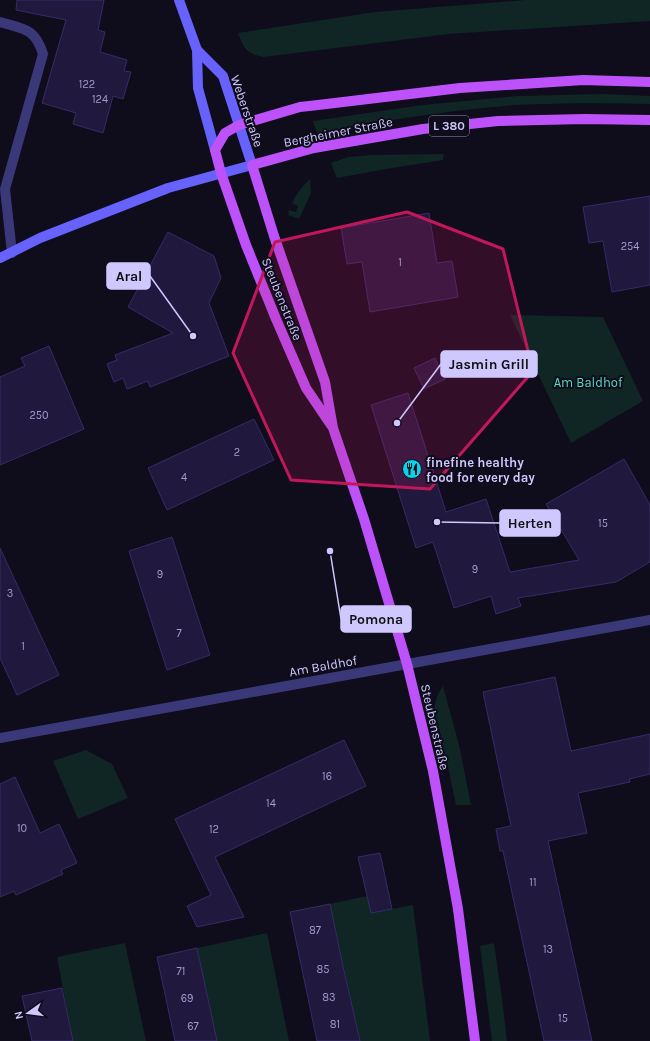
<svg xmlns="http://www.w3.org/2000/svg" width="650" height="1041" font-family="Karla,sans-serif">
<rect width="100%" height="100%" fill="#0f0c1c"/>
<!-- green -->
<g fill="#0f2625">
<path d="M526,0H650V21L449,34L263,57C246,53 244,49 238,33L375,12Z"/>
<path d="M603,94L650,96V104C605,103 561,103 516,105C449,110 383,121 317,133L313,121L422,105L517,96Z"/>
<path d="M444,154L443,160L386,169L337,178L331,163L348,157L373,155Z"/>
<path d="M310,179L311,193L299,219L288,215L289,210L296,212L298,206L292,203C296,194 302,186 310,179Z"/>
<path d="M510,315L603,317L643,401L571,443Z"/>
<path d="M443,686L459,745L471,805H456L447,762L434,708L438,694Z"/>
<path d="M86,750L112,764L128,798L78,819L53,761Z"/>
<path d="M367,896L371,913L413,905L430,1041H360L330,904Z"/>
<path d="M267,933L289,1041H217L197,948Z"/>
<path d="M125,943L146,1041H73L57,957Z"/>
<path d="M494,943L502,999L507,1041H492L480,946Z"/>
</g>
<!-- building -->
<g fill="#20183d" stroke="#372b68">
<path d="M17,0H104L98,30L105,32L100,52L127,60L124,71L131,72L123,99L113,96L103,133L73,124L76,113L42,103L66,20L16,10Z"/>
<path d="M650,196V285L612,292L603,241L589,243L583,207Z"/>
<path d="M429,213L437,263L452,261L458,297L370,312L362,262L347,264L341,228Z"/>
<path d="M168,232L214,256L221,278L209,303L229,356L150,387L148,381L127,389L123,378L114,382L107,364L117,360L115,355L173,333L128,307Z"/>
<path d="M49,346L84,429L0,465V377L25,366L21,358Z"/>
<path d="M435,358L445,379L424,389L414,368Z"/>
<path d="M408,393L446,512L486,499L510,572L579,560L546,504L624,459L650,505V562L616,582L518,598L521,606L496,614L491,596L454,608L433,542L416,548L371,405Z"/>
<path d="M254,419L274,460L167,510L148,468Z"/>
<path d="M172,537L210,655L167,670L129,551Z"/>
<path d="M0,548L59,675L17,695L0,658Z"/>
<path d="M555,677L571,751L650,734V774L629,779L630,782L578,793L587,833L548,841L592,1041H544L503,851H500L496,829L511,826L483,692Z"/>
<path d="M344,740L366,786L215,857L244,917L197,927L187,906L211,895L175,819Z"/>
<path d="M15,777L40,833L59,824L77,863L61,870L63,874L16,895L14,891L0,897V784Z"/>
<path d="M380,853L392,909L371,913L358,857Z"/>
<path d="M330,904L343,966L360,1041H317L290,912Z"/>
<path d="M197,948L217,1041H175L157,957Z"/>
<path d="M62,988L73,1041H32L22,996Z"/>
</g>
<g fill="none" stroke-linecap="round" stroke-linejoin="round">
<!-- minor -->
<g stroke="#3b387a" stroke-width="10">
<path d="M0,22C24,29 35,28 43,54L5,189L12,253"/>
<path d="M0,738L650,620"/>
</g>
<!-- secondary -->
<g stroke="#6762fb" stroke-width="10">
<path d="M179,0L197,50L198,88L215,150"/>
<path d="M0,258L40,238L168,188L252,165L223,76L197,50"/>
</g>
<!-- primary -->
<g stroke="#bd52fb" stroke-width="10">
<path d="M331,425L306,388L276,319L246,245L221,173L215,150L225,133L239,125L300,107L318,105L460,88L583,80L650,82"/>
<path d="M475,1041L458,909L433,771L407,664L364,519L333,428L325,382L274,236L252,165L314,148L423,129L498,121L584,119L650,120"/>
</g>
</g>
<!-- marked area -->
<path fill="#c2185b" fill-opacity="0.2" stroke="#c2185b" stroke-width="3" stroke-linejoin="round" d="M407,212L503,249L533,371L430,489L291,480L233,353L275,242Z"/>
<!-- icons -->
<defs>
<symbol id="restaurant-disc" viewBox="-11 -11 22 22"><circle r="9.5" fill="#06d3ec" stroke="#0f0c1c"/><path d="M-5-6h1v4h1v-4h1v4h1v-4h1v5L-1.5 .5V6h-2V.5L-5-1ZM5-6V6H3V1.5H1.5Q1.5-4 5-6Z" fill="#111"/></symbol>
</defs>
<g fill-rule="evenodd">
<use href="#restaurant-disc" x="401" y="458" width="22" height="22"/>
</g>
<g text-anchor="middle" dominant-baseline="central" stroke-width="4" stroke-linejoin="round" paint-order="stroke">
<!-- number labels -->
<g font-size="11" fill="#a39cce">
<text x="87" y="84">122</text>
<text x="100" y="99">124</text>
<text x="630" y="246">254</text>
<text x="400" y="262">1</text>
<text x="39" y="415">250</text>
<text x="237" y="452">2</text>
<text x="184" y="477">4</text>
<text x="603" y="523">15</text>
<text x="475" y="569">9</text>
<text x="160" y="574">9</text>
<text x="10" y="593">3</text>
<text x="179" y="633">7</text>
<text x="23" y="646">1</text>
<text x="327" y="776">16</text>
<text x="271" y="803">14</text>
<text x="22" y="828">10</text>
<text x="214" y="829">12</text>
<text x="533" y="882">11</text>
<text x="315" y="930">87</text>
<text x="548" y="949">13</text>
<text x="323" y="969">85</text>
<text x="181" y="971">71</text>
<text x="329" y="997">83</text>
<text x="187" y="998">69</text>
<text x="563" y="1018">15</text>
<text x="335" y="1024">81</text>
<text x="193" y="1026">67</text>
</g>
<!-- shield labels -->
<rect fill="#0f0c1c" stroke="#9590ba" stroke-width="1" x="429" y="116" width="40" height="20" rx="3"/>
<g font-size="12" font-weight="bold" fill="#cfc8fe">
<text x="449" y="126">L 380</text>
</g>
<!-- street labels -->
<g font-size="13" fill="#cfc8fe" stroke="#0f0c1c">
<text transform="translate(247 111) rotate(71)">Weberstraße</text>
<text transform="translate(338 132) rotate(-11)">Bergheimer Straße</text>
<text transform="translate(282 299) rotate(68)">Steubenstraße</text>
<text transform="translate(323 666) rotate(-10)">Am Baldhof</text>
<text transform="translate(435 727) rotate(77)">Steubenstraße</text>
</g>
<!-- park labels -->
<g font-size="13" fill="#57dbbb" stroke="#0f0c1c">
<text x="588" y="382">Am Baldhof</text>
</g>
<!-- poi labels -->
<g font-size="13" font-weight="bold" fill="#cfc8fe" stroke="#0f0c1c" text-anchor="start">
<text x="426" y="462">finefine healthy<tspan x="426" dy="15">food for every day</tspan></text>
</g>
</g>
<!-- callouts -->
<path fill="none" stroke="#cfc8fe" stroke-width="1.5" d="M193 336L150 276M397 423L441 364M437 522L500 523M330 551L341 619"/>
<g fill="#cfc8fe" stroke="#0f0c1c" stroke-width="1.5">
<circle cx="193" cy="336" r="4"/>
<circle cx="397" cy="423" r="4"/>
<circle cx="437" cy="522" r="4"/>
<circle cx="330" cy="551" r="4"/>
</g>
<g fill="#cfc8fe" stroke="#cfc8fe" stroke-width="1.5">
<rect x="107" y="263" width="43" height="26" rx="4"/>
<rect x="441" y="351" width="96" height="26" rx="4"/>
<rect x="500" y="510" width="60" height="26" rx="4"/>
<rect x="341" y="606" width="70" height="26" rx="4"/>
</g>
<g font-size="14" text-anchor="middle" font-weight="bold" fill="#111">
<text x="129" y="281">Aral</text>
<text x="489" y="369">Jasmin Grill</text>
<text x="530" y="528">Herten</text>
<text x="376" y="624">Pomona</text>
</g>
<!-- north arrow -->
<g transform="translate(28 1013) rotate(256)" stroke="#0f0c1c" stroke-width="3" paint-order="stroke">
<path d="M0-3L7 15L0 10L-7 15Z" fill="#cfc8fe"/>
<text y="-6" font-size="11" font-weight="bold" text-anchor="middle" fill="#cfc8fe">N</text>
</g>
</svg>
